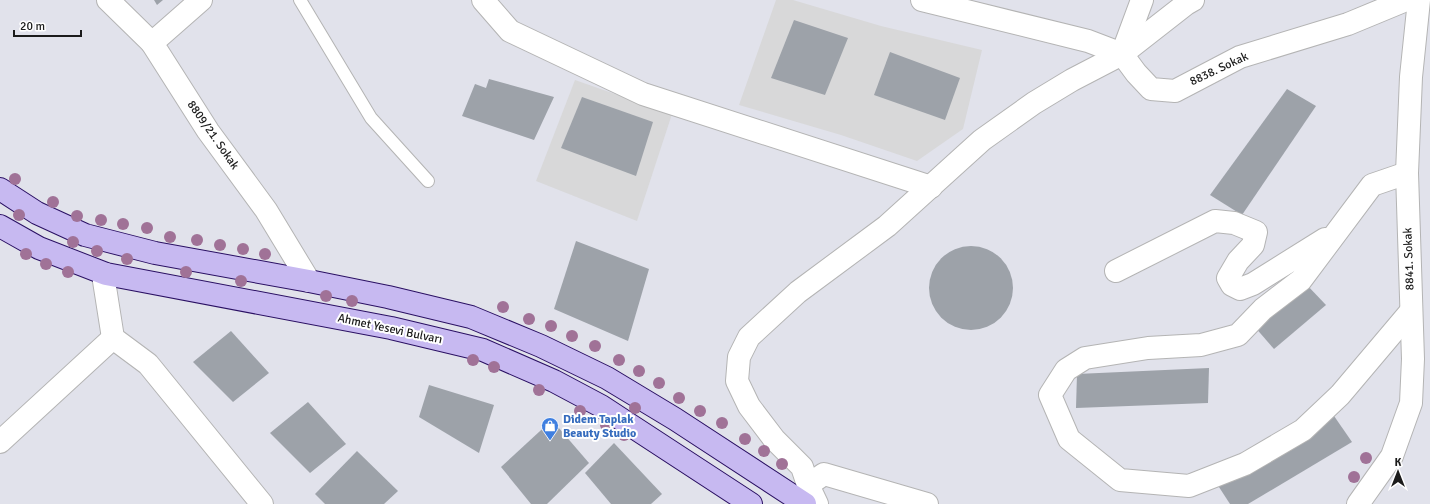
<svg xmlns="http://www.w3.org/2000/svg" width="1430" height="504" font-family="Signika,sans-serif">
<rect width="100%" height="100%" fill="#e1e2eb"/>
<!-- residential -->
<g fill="#d8d8d9">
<path d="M776,0H793L881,26L982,50L963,129L917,161L841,135L739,105Z"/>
<path d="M575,80L672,114L637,221L536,181Z"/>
</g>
<!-- building -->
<g fill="#9da2a9">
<path d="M154,0H163L157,5Z"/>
<path d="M794,20L848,38L825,95L771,78Z"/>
<path d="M890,52L960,78L945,120L874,95Z"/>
<path d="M489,79L554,97L534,140L462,116L475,84L486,88Z"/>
<path d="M1287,89L1316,106L1242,215L1210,195Z"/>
<path d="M582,97L653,122L636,176L561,148Z"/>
<path d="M576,241L649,269L628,341L554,309Z"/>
<circle cx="971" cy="288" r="42"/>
<path d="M1305,283L1326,305L1274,349L1254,326Z"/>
<path d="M231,331L269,373L233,402L193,362Z"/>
<path d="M1209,368L1208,403L1076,408L1077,374Z"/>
<path d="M429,385L494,405L479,453L419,417Z"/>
<path d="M308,402L346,444L310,473L270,433Z"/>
<path d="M1332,413L1352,442L1248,504H1230L1217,484Z"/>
<path d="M552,420L589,463L547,504H531L501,467Z"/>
<path d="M614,443L662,494L651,504H611L585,473Z"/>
<path d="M357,451L398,491L384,504H325L315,494Z"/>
</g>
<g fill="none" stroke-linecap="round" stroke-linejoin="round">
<defs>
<path id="lane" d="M300,0L371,118L428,181"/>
<g id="street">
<path d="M108,0L152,43"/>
<path d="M201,0L152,43L208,131L266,210L309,281"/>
<path d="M483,0L510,31L643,94L931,187"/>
<path d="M922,0L1088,41L1122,54"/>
<path d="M1142,0L1122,54L1136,73L1151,89L1175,91L1240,57L1348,24L1406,0"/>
<path d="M1407,173L1372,185L1301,280L1263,309L1238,335L1201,345L1148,348L1085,358L1066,370L1050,395L1069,439L1120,480L1189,486L1245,464L1303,430L1340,395L1411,311"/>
<path d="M1116,271L1215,221L1234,223L1256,232L1253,245L1238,261L1228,278L1232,285L1240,289L1253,284L1325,239"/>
<path d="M106,274L104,281L113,338L148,364L262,504"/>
<path d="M0,442L113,338"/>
<path d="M808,485L802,467L774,439L749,406L737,381L739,357L749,337L798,292L887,226L982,140L1034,103L1072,80L1122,54L1186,4L1193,0"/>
<path d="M817,504L808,485L824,474L927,504"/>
<path d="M1358,504L1392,456L1411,403L1413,359L1407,173L1411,77L1419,0"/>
</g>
<g id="secondary">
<path d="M0,189L37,213L85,235L155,253L309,281L388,297L471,317L541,346L607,378L675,419L805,504"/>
<path d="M0,226L39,248L106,274L391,328L483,350L554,381L601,406L751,504"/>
</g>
</defs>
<!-- lane casing -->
<use href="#lane" stroke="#b4b4b4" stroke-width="14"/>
<!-- street casing -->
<use href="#street" stroke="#b4b4b4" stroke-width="24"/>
<!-- secondary casing -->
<use href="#secondary" stroke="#2a1063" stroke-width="24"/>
<!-- lane -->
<use href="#lane" stroke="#fff" stroke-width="12"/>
<!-- street -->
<use href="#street" stroke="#fff" stroke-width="22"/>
<!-- secondary -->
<use href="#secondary" stroke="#c7b9f1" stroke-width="22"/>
</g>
<!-- trees -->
<g fill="#a07297">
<circle cx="15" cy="179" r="6"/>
<circle cx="53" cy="202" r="6"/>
<circle cx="19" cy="215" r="6"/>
<circle cx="77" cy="216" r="6"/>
<circle cx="101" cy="220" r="6"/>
<circle cx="123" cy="224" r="6"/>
<circle cx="147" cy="228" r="6"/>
<circle cx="170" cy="237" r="6"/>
<circle cx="197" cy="240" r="6"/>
<circle cx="73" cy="242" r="6"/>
<circle cx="220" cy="245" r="6"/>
<circle cx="243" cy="249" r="6"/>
<circle cx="97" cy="251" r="6"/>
<circle cx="26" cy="254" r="6"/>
<circle cx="265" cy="254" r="6"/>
<circle cx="127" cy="259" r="6"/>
<circle cx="46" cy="264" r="6"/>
<circle cx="68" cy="272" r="6"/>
<circle cx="186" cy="272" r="6"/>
<circle cx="241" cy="281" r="6"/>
<circle cx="326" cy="296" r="6"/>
<circle cx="352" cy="301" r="6"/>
<circle cx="503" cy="307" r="6"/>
<circle cx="529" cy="319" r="6"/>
<circle cx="551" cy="326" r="6"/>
<circle cx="572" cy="336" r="6"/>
<circle cx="595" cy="346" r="6"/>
<circle cx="473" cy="360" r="6"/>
<circle cx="619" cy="360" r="6"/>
<circle cx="494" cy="367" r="6"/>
<circle cx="639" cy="371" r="6"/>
<circle cx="659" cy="383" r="6"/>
<circle cx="539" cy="390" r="6"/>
<circle cx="679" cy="398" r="6"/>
<circle cx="635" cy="408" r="6"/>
<circle cx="580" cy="411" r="6"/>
<circle cx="700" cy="411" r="6"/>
<circle cx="722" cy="423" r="6"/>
<circle cx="606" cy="425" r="6"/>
<circle cx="624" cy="435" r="6"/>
<circle cx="745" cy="439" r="6"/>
<circle cx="764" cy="451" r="6"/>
<circle cx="1366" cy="458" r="6"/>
<circle cx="782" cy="464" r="6"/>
<circle cx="1354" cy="477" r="6"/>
</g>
<!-- icons -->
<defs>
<symbol id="shop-pin" viewBox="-11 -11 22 30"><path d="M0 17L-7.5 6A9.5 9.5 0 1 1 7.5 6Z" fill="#3f7fe0" stroke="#fff"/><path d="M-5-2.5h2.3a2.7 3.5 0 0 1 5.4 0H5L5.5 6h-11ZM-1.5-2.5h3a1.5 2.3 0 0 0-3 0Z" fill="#fff"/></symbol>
</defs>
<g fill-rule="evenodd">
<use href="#shop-pin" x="540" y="416" width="20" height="27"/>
</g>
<g text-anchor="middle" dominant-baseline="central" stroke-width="4" stroke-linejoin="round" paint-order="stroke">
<!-- street labels -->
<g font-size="12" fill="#1b1b1b" stroke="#fff">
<text transform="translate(1219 69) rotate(-25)">8838. Sokak</text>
<text transform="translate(213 135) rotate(55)">8809/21. Sokak</text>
<text transform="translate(1409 259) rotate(-92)">8841. Sokak</text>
<text transform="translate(390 329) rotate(12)">Ahmet Yesevi Bulvarı</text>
</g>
<!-- shop labels -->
<g font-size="12" font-weight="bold" fill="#366cbe" stroke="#fff" text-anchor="start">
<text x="563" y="419">Didem Taplak<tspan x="563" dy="14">Beauty Studio</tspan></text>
</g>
</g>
<!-- north arrow -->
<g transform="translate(1398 472)" stroke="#ffffff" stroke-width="3" paint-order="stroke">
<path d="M0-3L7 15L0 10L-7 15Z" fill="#1b1b1b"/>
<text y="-6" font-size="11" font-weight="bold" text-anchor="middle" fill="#1b1b1b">K</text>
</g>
<!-- scale -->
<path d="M14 30v6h67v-6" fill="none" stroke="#1b1b1b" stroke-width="2"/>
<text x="20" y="30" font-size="12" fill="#1b1b1b" stroke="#ffffff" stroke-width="3" paint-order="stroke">20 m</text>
</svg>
